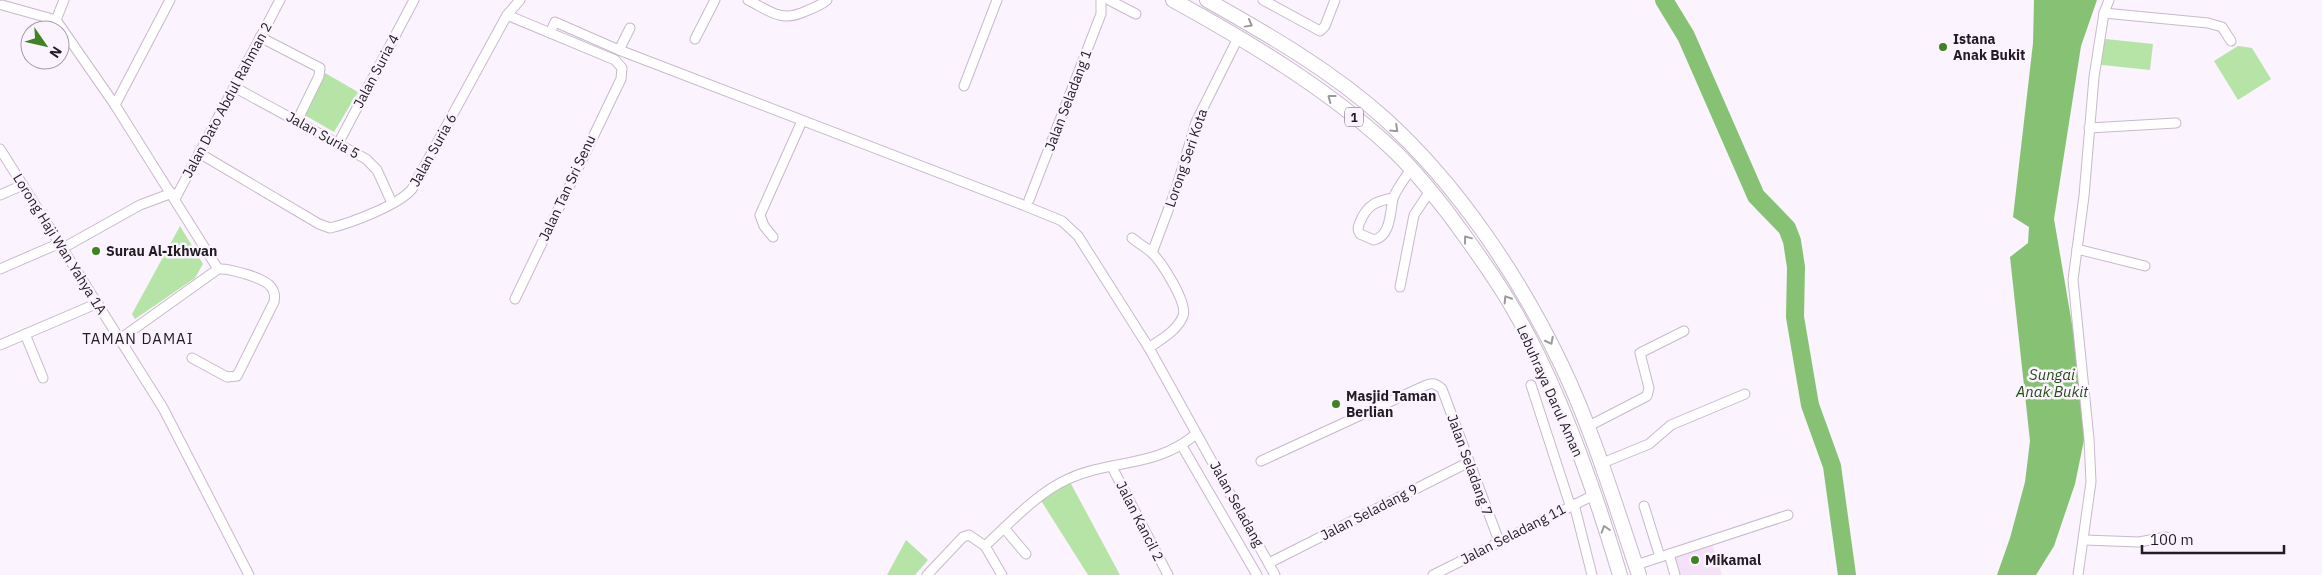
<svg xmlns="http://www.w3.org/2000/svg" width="2322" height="575" font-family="'IBM Plex Sans',sans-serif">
<rect width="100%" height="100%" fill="#fbf3fd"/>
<!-- built -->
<path fill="#f5e2f9" d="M1712,543L1722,575H1672L1667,558Z"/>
<!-- green -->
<g fill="#b6e4a7">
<path d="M2096,38L2153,44L2150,70L2093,64Z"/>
<path d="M2238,46L2252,48L2271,79L2238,100L2214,61Z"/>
<path d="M325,73L358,92L334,132L301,113Z"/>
<path d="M180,226L203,264L195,278L135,319L132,314Z"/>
<path d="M1070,482L1120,575H1088L1040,499Z"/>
<path d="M906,540L928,560L915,575H887Z"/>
</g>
<!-- water -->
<path fill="#87c274" d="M2034,0H2097L2081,46L2054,219L2081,377L2084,440L2075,484L2054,546L2036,575H1997L2010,538L2025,482L2030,441L2010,257L2028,243L2029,227L2013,217L2033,43Z"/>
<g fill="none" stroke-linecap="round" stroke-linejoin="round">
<!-- river -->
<path stroke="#87c274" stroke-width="18" d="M1664,0L1686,36L1756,196L1787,228L1792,241L1796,267L1795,317L1810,405L1832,466L1847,575"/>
<defs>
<g id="minor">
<path d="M748,0C770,11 781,23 806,11C814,8 821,5 827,0"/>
<path d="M1109,0L1136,14"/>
<path d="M1263,0L1320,31L1325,26L1335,0"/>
<path d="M2,5L56,20L115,105L218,269"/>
<path d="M2104,13L2208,23L2222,27L2231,41"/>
<path d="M507,15L615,60L622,68L621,79L515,299"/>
<path d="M56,20L64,0"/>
<path d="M550,33L555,22L619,50L1023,205L1062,221L1078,236L1149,348L1275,575"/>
<path d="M260,37L320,68L319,76L297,121"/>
<path d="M695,39L715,0"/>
<path d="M619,50L630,28"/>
<path d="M964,86L997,0"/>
<path d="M234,87L366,159L377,170L392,203"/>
<path d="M115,105L170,0"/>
<path d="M2089,128L2176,123"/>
<path d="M339,142L414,0"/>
<path d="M0,149L163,408L249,575"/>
<path d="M199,153L319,224L330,228C351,223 399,205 412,189L507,15L520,0"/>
<path d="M0,195L23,185"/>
<path d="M1393,198C1376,201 1367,205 1360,222C1358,227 1357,229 1360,234L1374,240C1391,236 1390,212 1393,199C1396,189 1406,178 1411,168"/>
<path d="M175,199L280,0"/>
<path d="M1029,200L1101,14V0"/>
<path d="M773,237L764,226L760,215L802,121"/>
<path d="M1132,238C1138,243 1145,247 1151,252C1161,261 1188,303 1183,316C1177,331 1161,339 1149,348"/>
<path d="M63,248L140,205L172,193"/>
<path d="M2077,249L2145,266"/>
<path d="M1152,253L1176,189L1196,122L1238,38"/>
<path d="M0,269L60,243"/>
<path d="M1400,287L1414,215L1430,191"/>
<path d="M25,334L43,378"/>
<path d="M120,339L218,269C229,268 265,278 271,287C275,292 275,296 274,302L237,376L227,377L192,358"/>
<path d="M0,345L98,303"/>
<path d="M1531,385L1570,505"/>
<path d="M1587,427L1647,396L1649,388L1640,353L1684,331"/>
<path d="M1182,446L1257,575"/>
<path d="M1261,461L1424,386C1432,382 1435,383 1442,389L1499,541"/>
<path d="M1600,464L1649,444L1671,425L1745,394"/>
<path d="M1112,467L1168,575"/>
<path d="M1574,504L1592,575"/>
<path d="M1644,506L1660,557"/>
<path d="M1004,528L1026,554"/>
<path d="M2085,540L2139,542L2166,537"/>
<path d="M985,546C1011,522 1037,493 1068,479C1112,459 1156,468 1196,434"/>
<path d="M1669,554L1675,575"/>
<path d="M1269,563L1469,462"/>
<path d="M1636,565L1788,515"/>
<path d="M927,575L963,537L969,535L985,546L1002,575"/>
<path d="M1433,575L1594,495"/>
<path d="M2078,575L2091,482L2089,439L2073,280L2084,196L2094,77L2104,13L2109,0"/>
</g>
<g id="highway">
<path d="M1173,0C1249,42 1325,87 1389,146C1412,167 1432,192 1451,217C1472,246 1493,274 1511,305C1557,382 1594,488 1620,575"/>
<path d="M1207,0C1269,35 1332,71 1385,119C1458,185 1520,278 1562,366C1593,431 1616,507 1639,575"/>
</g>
</defs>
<!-- minor casing -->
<use href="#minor" stroke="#c7baca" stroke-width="11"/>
<!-- highway casing -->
<use href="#highway" stroke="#c7baca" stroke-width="16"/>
<!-- minor -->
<use href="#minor" stroke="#fff" stroke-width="9"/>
<!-- highway -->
<use href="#highway" stroke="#fff" stroke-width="14"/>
</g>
<!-- one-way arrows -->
<defs><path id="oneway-chevron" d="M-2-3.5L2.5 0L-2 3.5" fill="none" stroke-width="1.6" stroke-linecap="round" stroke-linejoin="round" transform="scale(1.25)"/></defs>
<g stroke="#9c999c">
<use href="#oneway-chevron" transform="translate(1249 24) rotate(29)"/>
<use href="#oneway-chevron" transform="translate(1331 98) rotate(-143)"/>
<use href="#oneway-chevron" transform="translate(1395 129) rotate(43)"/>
<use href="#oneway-chevron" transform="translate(1467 239) rotate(-127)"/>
<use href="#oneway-chevron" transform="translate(1507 299) rotate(-122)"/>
<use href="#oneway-chevron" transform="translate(1550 341) rotate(63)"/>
<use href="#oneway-chevron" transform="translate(1605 529) rotate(-108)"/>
</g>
<!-- markers -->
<g fill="#408325" stroke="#fbf3fd" stroke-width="2">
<circle cx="1943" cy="47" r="5"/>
<circle cx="96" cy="251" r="5"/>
<circle cx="1336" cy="404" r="5"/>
<circle cx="1695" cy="560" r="5"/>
</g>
<g text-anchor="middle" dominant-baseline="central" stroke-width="5" stroke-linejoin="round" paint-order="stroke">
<!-- shield labels -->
<rect fill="#fbf3fd" stroke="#635d64" stroke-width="1" x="1345" y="107.5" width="18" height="19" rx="4"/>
<g font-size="12" font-weight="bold" fill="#221d23">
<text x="1354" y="117">1</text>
</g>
<!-- poi labels -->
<g font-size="14" font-weight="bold" fill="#221d23" stroke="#fbf3fd" text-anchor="start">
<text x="1953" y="39">Istana<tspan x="1953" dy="16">Anak Bukit</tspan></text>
<text x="106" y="251">Surau Al-Ikhwan</text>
<text x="1346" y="396">Masjid Taman<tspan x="1346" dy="16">Berlian</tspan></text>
<text x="1705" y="560">Mikamal</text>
</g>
<!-- street labels -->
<g font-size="14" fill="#221d23" stroke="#fbf3fd">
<text transform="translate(376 71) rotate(-62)">Jalan Suria 4</text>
<text transform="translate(227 100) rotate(-62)">Jalan Dato Abdul Rahman 2</text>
<text transform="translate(1068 100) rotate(-69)">Jalan Seladang 1</text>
<text transform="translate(323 135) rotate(29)">Jalan Suria 5</text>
<text transform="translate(433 150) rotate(-61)">Jalan Suria 6</text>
<text transform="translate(1186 158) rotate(-71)">Lorong Seri Kota</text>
<text transform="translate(567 188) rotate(-65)">Jalan Tan Sri Senu</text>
<text transform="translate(60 244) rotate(58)">Lorong Haji Wan Yahya 1A</text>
<text transform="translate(1550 391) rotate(66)">Lebuhraya Darul Aman</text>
<text transform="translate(1470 465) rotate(70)">Jalan Seladang 7</text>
<text transform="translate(1237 504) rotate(61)">Jalan Seladang</text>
<text transform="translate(1369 512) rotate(-27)">Jalan Seladang 9</text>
<text transform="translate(1140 521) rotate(63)">Jalan Kancil 2</text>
<text transform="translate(1513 534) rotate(-27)">Jalan Seladang 11</text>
</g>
<!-- neighbourhood labels -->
<g font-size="15" letter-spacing="1" fill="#221d23" stroke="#fbf3fd">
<text x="138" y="338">TAMAN DAMAI</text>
</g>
<!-- water labels -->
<g font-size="15" font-style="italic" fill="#264c17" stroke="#fbf3fd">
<text x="2052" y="374">Sungai<tspan x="2052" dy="17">Anak Bukit</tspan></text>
</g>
</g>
<!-- north arrow -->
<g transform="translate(45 45) rotate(124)"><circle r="24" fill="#fbf3fd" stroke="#a49da6"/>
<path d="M0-4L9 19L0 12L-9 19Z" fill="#408325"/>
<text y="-8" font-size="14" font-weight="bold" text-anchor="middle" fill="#221d23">N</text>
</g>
<!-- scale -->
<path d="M2142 545v8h142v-8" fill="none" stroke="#221d23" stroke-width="2.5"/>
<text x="2150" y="545" font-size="15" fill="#221d23" stroke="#fbf3fd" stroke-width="4" paint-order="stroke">100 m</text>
</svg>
